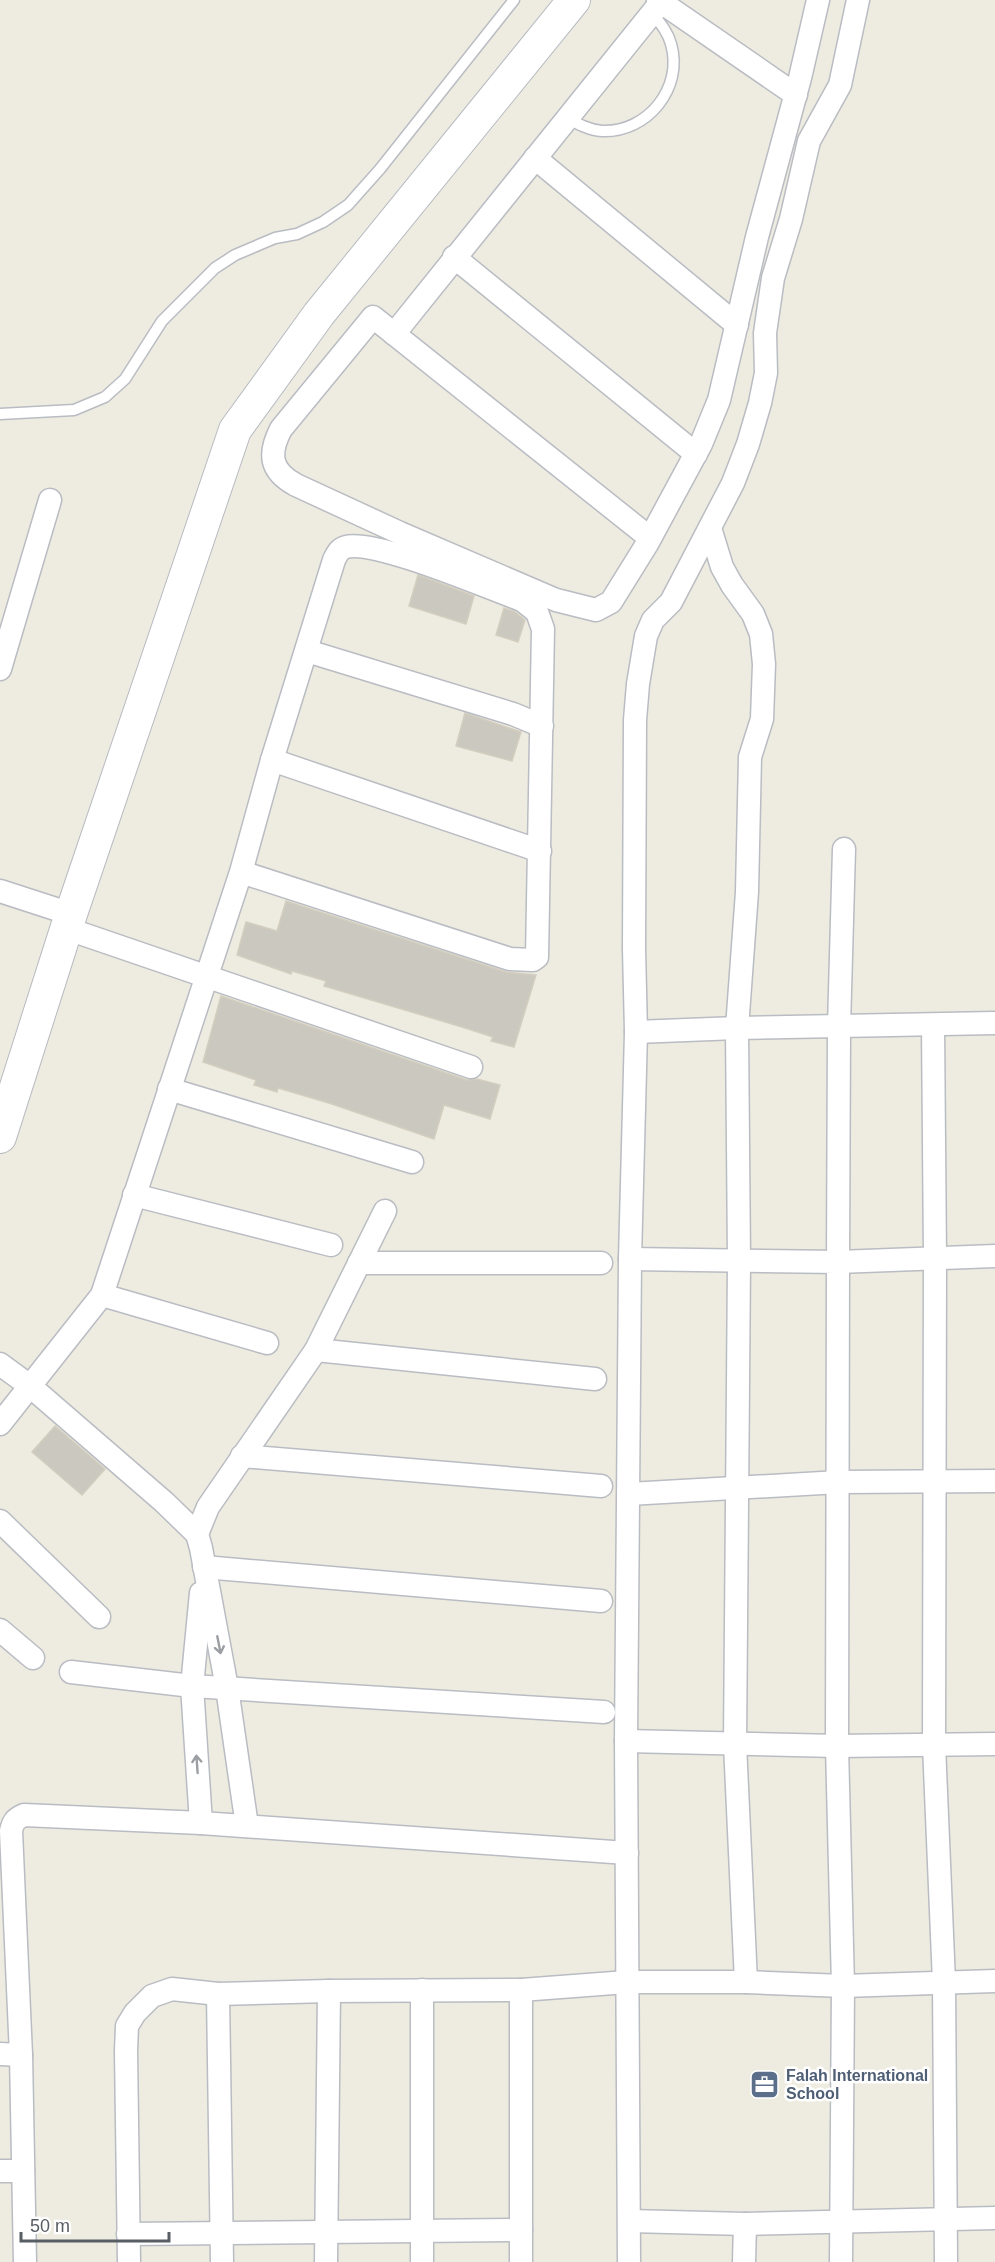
<svg xmlns="http://www.w3.org/2000/svg" width="995" height="2262" font-family="Arial,sans-serif">
<rect width="100%" height="100%" fill="#eeece1"/>
<!-- building -->
<g fill="#cbc8c0" stroke="#d3cebe" stroke-width="1.5">
<path d="M418,575L474,596L466,624L409,606Z"/>
<path d="M504,608L515,612L525,620L518,642L496,635Z"/>
<path d="M465,713L521,732L512,761L456,746Z"/>
<path d="M286,901L506,972L536,975L514,1047L491,1041L493,1037L462,1027L324,986L326,981L292,971L291,974L237,955L246,922L277,931Z"/>
<path d="M221,996L467,1080L477,1079L500,1085L490,1119L444,1105L434,1139L332,1104L278,1088L277,1092L254,1085L256,1080L203,1062Z"/>
<path d="M55,1426L105,1469L82,1495L32,1452Z"/>
</g>
<g fill="none" stroke-linecap="round" stroke-linejoin="round">
<defs>
<g id="lane">
<path d="M567,118C578,124 589,130 602,131C647,133 684,88 671,44C668,32 660,23 652,13"/>
<path d="M0,414L74,410L105,397L125,379L162,321L215,268L235,255L275,238L297,234L323,222L348,205L380,169L514,0"/>
</g>
<g id="street">
<path d="M658,0L796,95"/>
<path d="M535,158L737,325"/>
<path d="M454,257L696,454"/>
<path d="M394,334L661,2"/>
<path d="M710,528L722,567L732,585L753,614L761,634L764,664L762,719L750,757L747,892L737,1028L739,1262L735,1744L746,1982"/>
<path d="M650,538L373,317L281,429C268,454 270,471 296,485L400,533L556,600L596,610L611,602L647,544L701,444L719,400L757,237L800,78L818,0"/>
<path d="M307,651L513,714L542,726"/>
<path d="M0,669L50,500"/>
<path d="M272,760L540,851"/>
<path d="M844,849L839,1027L838,1262L995,1256"/>
<path d="M0,891L71,914"/>
<path d="M68,929L471,1067"/>
<path d="M933,1025L935,1258L934,1745L944,1982L946,2262"/>
<path d="M636,1032L737,1028L995,1023"/>
<path d="M169,1089L412,1162"/>
<path d="M134,1195L331,1245"/>
<path d="M630,1259L838,1262L837,1746L843,1986L841,2262"/>
<path d="M359,1263H601"/>
<path d="M102,1295L267,1343"/>
<path d="M316,1350L595,1379"/>
<path d="M0,1364L30,1386L164,1502L197,1534L201,1548L227,1688L247,1826"/>
<path d="M0,1424L102,1295L241,872L272,760L334,560C337,554 339,549 346,547C375,539 488,588 522,600L537,612L543,629L537,957L533,960L510,959L241,872"/>
<path d="M242,1456L601,1486"/>
<path d="M629,1494L839,1482L995,1481"/>
<path d="M0,1521L99,1617"/>
<path d="M197,1534L208,1507L316,1350L385,1211"/>
<path d="M204,1567L601,1601"/>
<path d="M0,1630L33,1658"/>
<path d="M71,1672L192,1686L604,1712"/>
<path d="M626,1741L837,1746L995,1744"/>
<path d="M201,1823L192,1686L201,1593"/>
<path d="M422,1990V2262"/>
<path d="M218,1994L222,2262"/>
<path d="M0,2054L21,2055"/>
<path d="M0,2171H23"/>
<path d="M630,2221L745,2224L995,2218"/>
<path d="M128,2234L521,2230"/>
<path d="M25,2262L21,2055L11,1831C13,1822 15,1819 24,1815L201,1823L627,1853"/>
<path d="M129,2262L126,2051L127,2026L135,2013L152,1996L172,1989L218,1994L329,1991L521,1990L627,1982H746L843,1986L995,1981"/>
<path d="M326,2262L329,1991"/>
<path d="M521,2262V1990"/>
<path d="M629,2262L626,1741L630,1259L636,1032L634,949L635,720L638,684L646,636L653,620L671,602L733,483L748,444L760,403L766,373L765,333L773,278L791,219L809,141L840,85L858,0"/>
<path d="M744,2262L745,2224"/>
</g>
<path id="secondary" d="M0,1137L71,914L235,430L319,314L574,0"/>
</defs>
<!-- lane casing -->
<use href="#lane" stroke="#b9bcc2" stroke-width="13"/>
<!-- street casing -->
<use href="#street" stroke="#b9bcc2" stroke-width="25"/>
<!-- secondary casing -->
<use href="#secondary" stroke="#b7bbc1" stroke-width="34"/>
<!-- lane -->
<use href="#lane" stroke="#fff" stroke-width="10"/>
<!-- street -->
<use href="#street" stroke="#fff" stroke-width="22"/>
<!-- secondary -->
<use href="#secondary" stroke="#fff" stroke-width="32"/>
</g>
<!-- one-way arrows -->
<defs><path id="oneway-shaft" d="M-6 0H5M1.5-3L5.5 0L1.5 3" fill="none" stroke-width="1.6" stroke-linecap="round" stroke-linejoin="round" transform="scale(1.5)"/></defs>
<g stroke="#9b9ea2">
<use href="#oneway-shaft" transform="translate(219 1645) rotate(79)"/>
<use href="#oneway-shaft" transform="translate(197 1764) rotate(-94)"/>
</g>
<!-- icons -->
<defs>
<symbol id="office-square" viewBox="-11 -11 22 22"><rect x="-9" y="-9" width="18" height="18" rx="4" fill="#5c6f8a" stroke="#fff"/><path d="M-6-3h4V-5.5h4V-3h4V5H-6ZM-1-4.5V-3h2v-1.5ZM-6 0V1H6V0Z" fill="#fff"/></symbol>
</defs>
<g fill-rule="evenodd">
<use href="#office-square" x="748" y="2068" width="33" height="33"/>
</g>
<g text-anchor="middle" dominant-baseline="central" stroke-width="5" stroke-linejoin="round" paint-order="stroke">
<!-- service labels -->
<g font-size="16" font-weight="bold" fill="#4e5e75" stroke="#fff" text-anchor="start">
<text x="786" y="2075">Falah International<tspan x="786" dy="18">School</tspan></text>
</g>
</g>
<!-- scale -->
<path d="M21 2232v9h148v-9" fill="none" stroke="#595e64" stroke-width="3"/>
<text x="30" y="2232" font-size="18" fill="#595e64" stroke="#ffffff" stroke-width="4.5" paint-order="stroke">50 m</text>
</svg>
